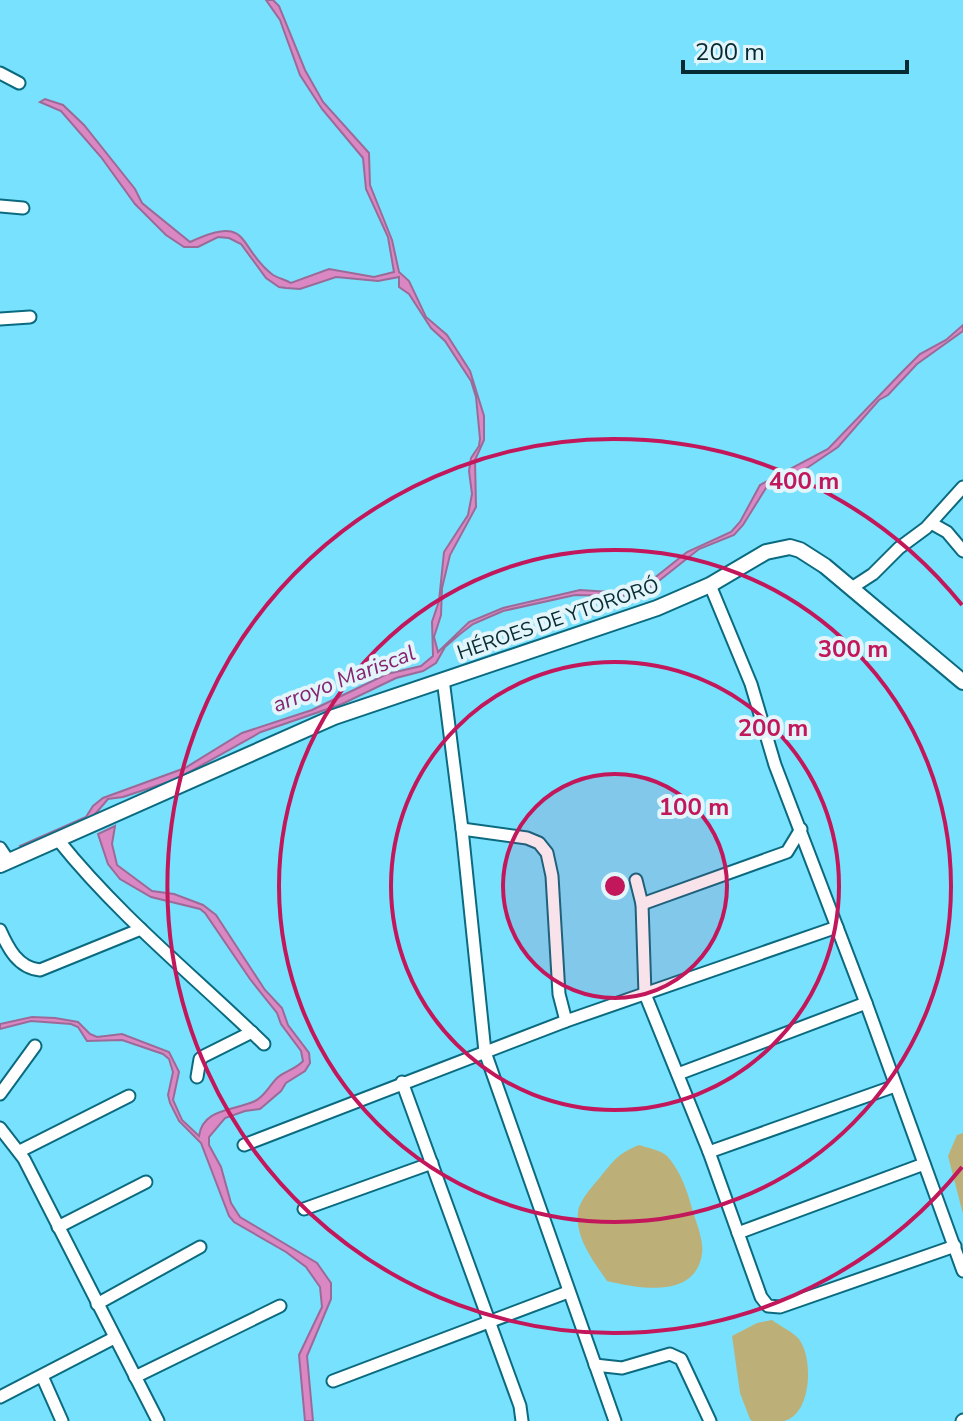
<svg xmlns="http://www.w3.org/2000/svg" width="963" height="1421" font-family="'Nunito Sans',sans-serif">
<rect width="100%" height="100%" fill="#78e1fe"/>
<!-- green -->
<g fill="#bcb078">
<path d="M963,1133V1214L948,1156L957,1135Z"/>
<path d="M639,1145C648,1148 661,1150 667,1156C681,1171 688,1193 693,1212C697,1224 704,1242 702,1254C695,1300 637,1288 607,1281C594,1262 575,1238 578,1213C579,1200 593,1186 601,1176C614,1160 619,1153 639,1145Z"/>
<path d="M772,1320C780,1326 791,1331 798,1338C814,1356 812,1415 784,1421C775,1421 762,1421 752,1421L750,1419L740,1393L732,1336L757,1323Z"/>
</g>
<!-- water -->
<g fill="#da87c3" stroke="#9b6b98" stroke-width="2">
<path d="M266,0H273L279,6L305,70L323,102L369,153L370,185L392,240L399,272L409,281L426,317L447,335L470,371L484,416V440L475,460L476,507L450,555L442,588L441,615L434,637L438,652L469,622L503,608L580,590L626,593L643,587L687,552L731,532L740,522L760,485L828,449L904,370L920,354L946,340L963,325V331L917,364L888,395L879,400L838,447L807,468L766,488L743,525L734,535L699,549L646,591L627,596L575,595L503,611L473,624L460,634L445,647L436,663L423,671L396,678L342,704L261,732L177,779L123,797L108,799L91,819L21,848L20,846L86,817L93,806L103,798L185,768L242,733L312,710L387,674L421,666L433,656L432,622L439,601L444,552L468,515L472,494L469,471L471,458L479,446L480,439L476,397L471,381L445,341L431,328L409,294L399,287V277L378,281L336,277L300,289L286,288L279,287L266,278L241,244L229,238L218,237L198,247H184L166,235L135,204L101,157L61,111L40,102L45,99L63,105L84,125L135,189L142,203L190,242C252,213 236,247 273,275C278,278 286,280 291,283L329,269L374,277L394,272L388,237L366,189L363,158L322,109L300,75L280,20Z"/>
<path d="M115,826L112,844L117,865L152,891L174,894L203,905L216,915L265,990L282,1008L288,1025L309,1053L310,1063L305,1071L286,1083L281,1091L260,1109L245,1111L225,1118L209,1137V1145L221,1167L231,1203L240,1217L317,1263L331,1283V1299L307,1356L313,1421H305L299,1355L322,1307L320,1287L306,1267L286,1252L234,1222L229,1216L201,1143L179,1121L170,1103L168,1095L173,1072L169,1059L163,1054L122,1040L87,1041L78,1027L71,1024L31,1021L0,1029V1024L32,1017L55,1018L78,1022L90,1034L97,1037L122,1034L169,1052L179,1072L173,1100L182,1120L199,1136C203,1108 234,1111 255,1101C265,1096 269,1086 277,1078C284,1071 295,1070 303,1061L301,1051L281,1024L277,1013L250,979L205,913L200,909L151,897L120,879L108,864L98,834Z"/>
</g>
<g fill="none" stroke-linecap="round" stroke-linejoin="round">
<defs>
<g id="minor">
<path d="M0,73L19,83"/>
<path d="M0,206L23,208"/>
<path d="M0,319L30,317"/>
<path d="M931,523L947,532L963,551"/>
<path d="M710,585L751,684L775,765L866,1003L963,1271"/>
<path d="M853,587L873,574L899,548L926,528L963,487"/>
<path d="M443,679L462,829L485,1052L615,1421"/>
<path d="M462,829L527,838L539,843L547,853L552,876L559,994L566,1021"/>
<path d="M59,841C119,916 195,977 264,1044"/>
<path d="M0,848L8,860"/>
<path d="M636,880L642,904L645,994L709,1152L761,1297L768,1306L780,1307L955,1246"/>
<path d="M642,904L787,852L801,829"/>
<path d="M0,930C8,948 18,968 40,970L141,929"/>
<path d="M678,1074L866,1003"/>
<path d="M197,1077L200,1059L204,1056L252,1032"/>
<path d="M402,1082L520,1406L522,1421"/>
<path d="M0,1094L35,1046"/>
<path d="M0,1128L24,1159L158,1421"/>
<path d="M244,1145L566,1021L837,927"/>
<path d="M20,1151L129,1096"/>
<path d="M709,1152L895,1086"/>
<path d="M304,1209L432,1163"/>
<path d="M58,1227L146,1182"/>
<path d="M738,1233L924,1164"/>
<path d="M97,1304L200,1247"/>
<path d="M595,1365L622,1368L670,1354L681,1359L710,1421"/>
<path d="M42,1376L62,1421"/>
<path d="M135,1377L280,1306"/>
<path d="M333,1381L568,1292"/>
<path d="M0,1397L114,1338"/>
<path d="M962,1421L963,1420"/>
</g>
<path id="major" d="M0,865L334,717L657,608L710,585L766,552L790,547L800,550L825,566L963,682"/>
</defs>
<!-- minor casing -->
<use href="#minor" stroke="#0b6a7f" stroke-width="15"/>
<!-- major casing -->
<use href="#major" stroke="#0b6a7f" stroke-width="18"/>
<!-- minor -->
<use href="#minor" stroke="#fff" stroke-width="11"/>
<!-- major -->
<use href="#major" stroke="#fff" stroke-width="14"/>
</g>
<!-- distance rings -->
<circle cx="615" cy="886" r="112" fill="#c2185b" fill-opacity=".12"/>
<g fill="none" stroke="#c2185b" stroke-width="4">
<circle cx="615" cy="886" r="112"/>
<circle cx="615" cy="886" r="224"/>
<circle cx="615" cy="886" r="336"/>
<path d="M962 1167A447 447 0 1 1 962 605"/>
</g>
<g text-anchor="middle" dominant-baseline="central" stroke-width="8" stroke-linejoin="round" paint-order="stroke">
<!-- street labels -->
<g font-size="20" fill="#072b33" stroke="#e2f5fa">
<text transform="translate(558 619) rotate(-19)">HÉROES DE YTORORÓ</text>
</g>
<!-- water labels -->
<g font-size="22" font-style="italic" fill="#852470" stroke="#e2f5fa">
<text transform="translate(344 679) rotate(-21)">arroyo Mariscal</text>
</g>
</g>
<circle cx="615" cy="886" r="12" fill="#c2185b" stroke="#e2f5fa" stroke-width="4"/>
<g font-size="24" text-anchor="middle" font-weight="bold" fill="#c2185b" stroke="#e2f5fa" stroke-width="8" stroke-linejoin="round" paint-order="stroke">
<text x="804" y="489">400 m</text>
<text x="853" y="657">300 m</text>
<text x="773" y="736">200 m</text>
<text x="694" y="815">100 m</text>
</g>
<!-- scale -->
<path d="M683 60v12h224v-12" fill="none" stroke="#072b33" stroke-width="4"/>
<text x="695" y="60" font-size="24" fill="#072b33" stroke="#e2f5fa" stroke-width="6" paint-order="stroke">200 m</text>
</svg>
